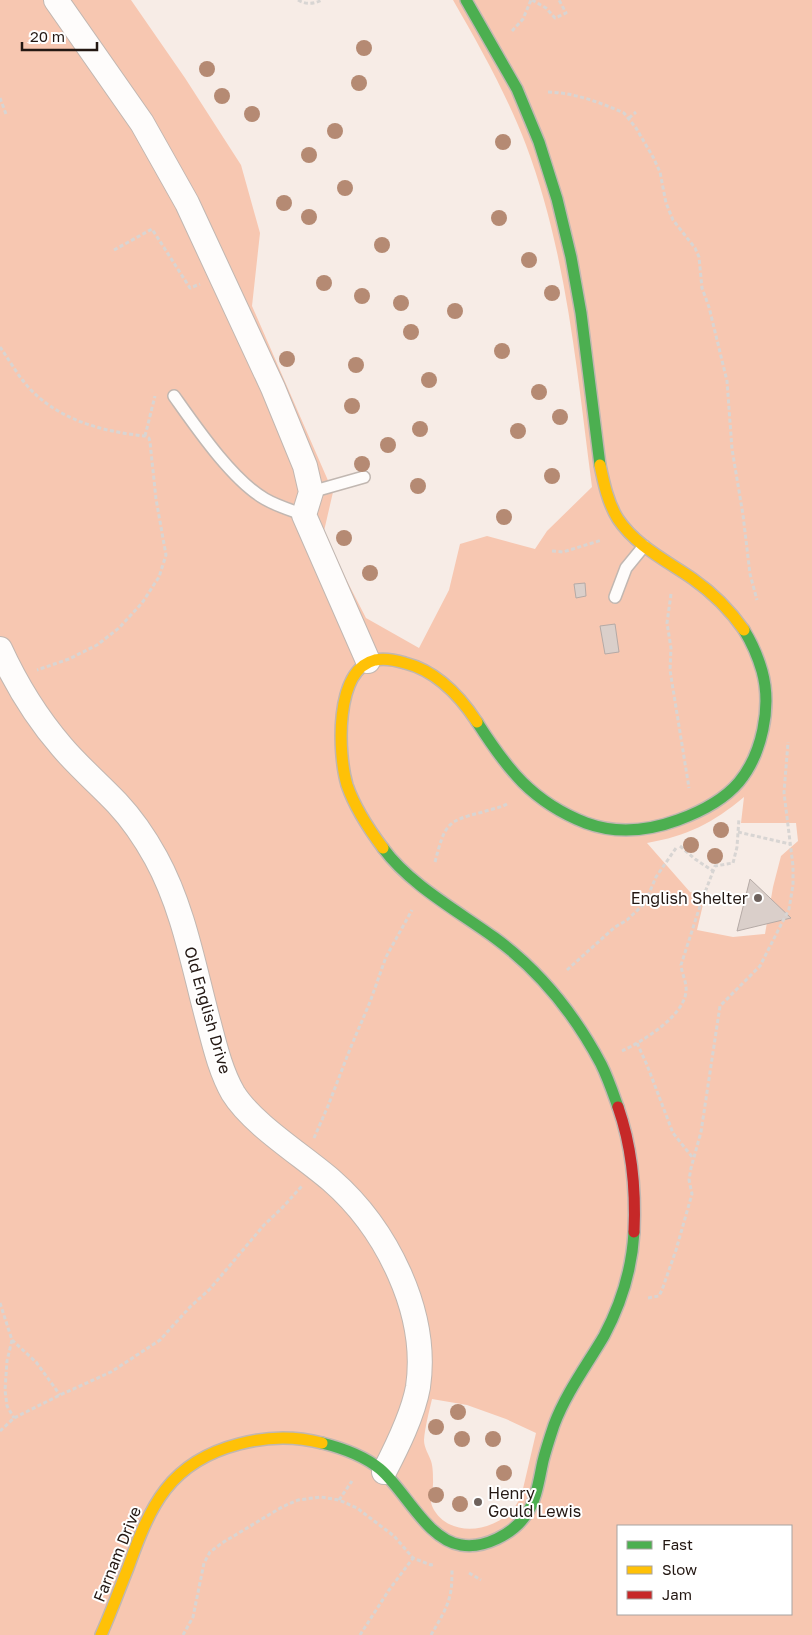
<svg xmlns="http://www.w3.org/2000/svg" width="812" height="1635" font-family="'Golos Text',sans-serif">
<rect width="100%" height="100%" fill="#f7ece6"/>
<!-- forest -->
<path fill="#f7c7b1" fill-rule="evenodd" d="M0,0H131L185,78L241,165L260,233L252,306L333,492L324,531L348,583L366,618L419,648L449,590L460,544L487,536L535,549L547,531L592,487C577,373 567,254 526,145C507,95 480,47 453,0H812V1635H0ZM744,797L741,823H796L798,841L781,856L773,887L765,934L733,937L697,930L705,896L690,892L647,843C687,836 713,823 744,797ZM432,1399L467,1405L506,1419L536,1433L522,1493C520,1499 517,1504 513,1509C494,1532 451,1538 434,1510C427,1498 434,1492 433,1480C433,1475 433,1467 431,1461C429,1455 424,1448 424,1440C425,1427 429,1412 432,1399ZM618,1526H791V1614H618Z"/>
<!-- building -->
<g fill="#dacfca" stroke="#b5aaa6">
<path d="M585,583L586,596L576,598L574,584Z"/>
<path d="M615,624L619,652L605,654L600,626Z"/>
<path d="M750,879L791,918L737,931Z"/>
</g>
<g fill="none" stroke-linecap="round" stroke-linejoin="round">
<defs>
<g id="lane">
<path d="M174,396C196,427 232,480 265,499C277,506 291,510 304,515"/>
<path d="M311,492L364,477"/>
<path d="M615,597L626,568L644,546"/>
</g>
<g id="street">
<path d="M56,0L142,123L187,203L273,388L305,466L311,492L304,515L368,661"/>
<path d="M0,649C17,686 36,717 62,747C79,767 99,784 117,803C132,819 145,838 156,858C184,909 194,969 209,1024C215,1047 221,1072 233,1093C252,1124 302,1155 331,1180C386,1228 429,1312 418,1387C413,1415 397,1447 384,1472"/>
</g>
<g id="fast">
<path d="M466,0L517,89L539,142L557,199L571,257L581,313L600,465"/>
<path d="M477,722C507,769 532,802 586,823C616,834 648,831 678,820C700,812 723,801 739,782C762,754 772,707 762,671C758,657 752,643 744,630"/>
<path d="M383,848C410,885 458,911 495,938C540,971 575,1015 601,1064C608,1078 613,1093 618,1107"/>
<path d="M322,1443C342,1448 363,1455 380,1469C405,1490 427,1540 461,1545C484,1549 513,1534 526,1515C537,1499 539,1479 543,1461C546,1449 550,1437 554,1425C566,1393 587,1365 604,1336C621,1304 632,1268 634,1232"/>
</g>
<g id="slow">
<path d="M600,465C604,484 608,503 618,519C636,546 667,561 693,579C713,593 730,610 744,630"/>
<path d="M383,848C368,828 355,808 347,785C338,754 334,670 375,660C385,658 395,660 405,663C437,671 460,696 477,722"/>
<path d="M101,1635C111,1613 119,1590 128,1568C150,1506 169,1462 239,1444C265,1437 295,1436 322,1443"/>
</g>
<path id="jam" d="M618,1107C632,1147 636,1189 634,1232"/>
</defs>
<!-- lane casing -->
<use href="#lane" stroke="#c1b7b1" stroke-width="14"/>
<!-- street casing -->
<use href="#street" stroke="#c1b7b1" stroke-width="26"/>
<!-- fast casing -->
<use href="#fast" stroke="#c1b7b1" stroke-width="14"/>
<!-- slow casing -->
<use href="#slow" stroke="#c1b7b1" stroke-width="14"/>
<!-- jam casing -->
<use href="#jam" stroke="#c1b7b1" stroke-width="14"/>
<!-- path -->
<g stroke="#d8d5d3" stroke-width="3" stroke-dasharray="4 2.5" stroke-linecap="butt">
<path d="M298,0C306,5 314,4 322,0"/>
<path d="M532,0L546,8L555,18L566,13L559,0"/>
<path d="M512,31L523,19L531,0"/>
<path d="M548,92C575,93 599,102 624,113L636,128L653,157L660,172L666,203L673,220L695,248L699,257L702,288L709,307L727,381L732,449L743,515L750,574L757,600"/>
<path d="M0,98L6,114"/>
<path d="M629,118L636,112"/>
<path d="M114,250L152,229L190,288L200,284"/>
<path d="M0,347C10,361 19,378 32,391C62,421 105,432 145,436L149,438L150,442L156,499L166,555L159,577L142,603L119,628L97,645L69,659L37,670"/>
<path d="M145,436L155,396"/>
<path d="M552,551L563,552L602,540"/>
<path d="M671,594L667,623L671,648L670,670L689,788"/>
<path d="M738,832L790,844"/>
<path d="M680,846L695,859L713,871"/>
<path d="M435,862C445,824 446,821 483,812C491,809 500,808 507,804"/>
<path d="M567,970L615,927L627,920L645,903L656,877L676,848"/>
<path d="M637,1043L647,1065L673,1133L693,1158"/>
<path d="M622,1051C643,1041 683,1017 686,992C687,982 682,975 681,965L701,903L715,866L733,863L737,847L739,818"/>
<path d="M314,1138L328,1106L350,1049L370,1002L386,957L412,910"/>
<path d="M648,1298L659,1296L662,1290L676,1250L692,1194L689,1180L691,1168L701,1132L720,1006L760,966L789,909L793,885V866L784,793L788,742"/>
<path d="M0,1303L12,1340L7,1361L5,1390L7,1406L14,1418"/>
<path d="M12,1340L36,1362L60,1395"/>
<path d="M0,1431L14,1418L60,1395L111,1372L160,1340L190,1307L210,1289L264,1225L281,1209L302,1186"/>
<path d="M339,1500L352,1481"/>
<path d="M469,1573L481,1580"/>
<path d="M183,1635L193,1617L204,1563L210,1552L222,1543L282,1507L298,1500L321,1497L339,1500L357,1508L394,1536L413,1558L431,1565L435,1564"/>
<path d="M360,1635L389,1590L413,1558"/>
<path d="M431,1635C439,1621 449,1606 451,1590C452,1583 452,1576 452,1569"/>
</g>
<!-- lane -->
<use href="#lane" stroke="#fefcfb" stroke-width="11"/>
<!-- street -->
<use href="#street" stroke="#fefcfb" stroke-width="24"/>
<!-- fast -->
<use href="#fast" stroke="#4caf50" stroke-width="11"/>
<!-- slow -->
<use href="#slow" stroke="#ffc107" stroke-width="11"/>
<!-- jam -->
<use href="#jam" stroke="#c62828" stroke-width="11"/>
</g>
<!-- trees -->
<g fill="#b58a73">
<circle cx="364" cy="48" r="8"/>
<circle cx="207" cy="69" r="8"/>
<circle cx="359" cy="83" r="8"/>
<circle cx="222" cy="96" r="8"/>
<circle cx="252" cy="114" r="8"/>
<circle cx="335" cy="131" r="8"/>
<circle cx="503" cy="142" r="8"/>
<circle cx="309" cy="155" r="8"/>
<circle cx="345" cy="188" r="8"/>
<circle cx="284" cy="203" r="8"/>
<circle cx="309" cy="217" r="8"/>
<circle cx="499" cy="218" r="8"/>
<circle cx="382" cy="245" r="8"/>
<circle cx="529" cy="260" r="8"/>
<circle cx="324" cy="283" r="8"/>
<circle cx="552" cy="293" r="8"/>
<circle cx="362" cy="296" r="8"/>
<circle cx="401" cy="303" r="8"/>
<circle cx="455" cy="311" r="8"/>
<circle cx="411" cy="332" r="8"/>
<circle cx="502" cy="351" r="8"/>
<circle cx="287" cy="359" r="8"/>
<circle cx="356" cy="365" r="8"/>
<circle cx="429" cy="380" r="8"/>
<circle cx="539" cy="392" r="8"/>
<circle cx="352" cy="406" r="8"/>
<circle cx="560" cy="417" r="8"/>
<circle cx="420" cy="429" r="8"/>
<circle cx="518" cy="431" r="8"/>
<circle cx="388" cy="445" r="8"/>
<circle cx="362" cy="464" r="8"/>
<circle cx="552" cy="476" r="8"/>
<circle cx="418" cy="486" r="8"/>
<circle cx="504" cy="517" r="8"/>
<circle cx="344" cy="538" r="8"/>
<circle cx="370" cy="573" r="8"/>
<circle cx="721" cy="830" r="8"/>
<circle cx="691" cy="845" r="8"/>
<circle cx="715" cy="856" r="8"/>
<circle cx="458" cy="1412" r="8"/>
<circle cx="436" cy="1427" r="8"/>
<circle cx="462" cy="1439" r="8"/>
<circle cx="493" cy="1439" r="8"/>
<circle cx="504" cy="1473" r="8"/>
<circle cx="436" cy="1495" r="8"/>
<circle cx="460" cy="1504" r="8"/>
</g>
<!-- markers -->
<g fill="#6e625d" stroke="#fff" stroke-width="2">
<circle cx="758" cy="898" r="5"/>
<circle cx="478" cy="1502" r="5"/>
</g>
<g text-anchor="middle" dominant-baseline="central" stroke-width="4" stroke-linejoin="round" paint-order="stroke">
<!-- poi labels -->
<g font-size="16" fill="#241813" stroke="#fff" text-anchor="end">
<text x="748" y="898">English Shelter</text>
<text x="488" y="1493" text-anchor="start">Henry<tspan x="488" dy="18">Gould Lewis</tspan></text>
</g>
<!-- street labels -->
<g font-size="16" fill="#241813" stroke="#fff">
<text transform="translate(208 1010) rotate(74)">Old English Drive</text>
<text transform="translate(117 1554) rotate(-68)">Farnam Drive</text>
</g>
</g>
<!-- legend -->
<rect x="617" y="1525" width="175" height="90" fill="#ffffff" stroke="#a7a3a1"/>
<rect x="627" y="1541" width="25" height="8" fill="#4caf50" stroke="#a7a3a1"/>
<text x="662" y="1550" font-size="15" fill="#241813">Fast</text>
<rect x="627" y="1566" width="25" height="8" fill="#ffc107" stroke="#a7a3a1"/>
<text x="662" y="1575" font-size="15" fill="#241813">Slow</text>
<rect x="627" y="1591" width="25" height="8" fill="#c62828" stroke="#a7a3a1"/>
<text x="662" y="1600" font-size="15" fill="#241813">Jam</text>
<!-- scale -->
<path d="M22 42v8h75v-8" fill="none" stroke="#241813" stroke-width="2.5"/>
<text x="30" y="42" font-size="15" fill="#241813" stroke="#ffffff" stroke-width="4" paint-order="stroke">20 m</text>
</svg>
